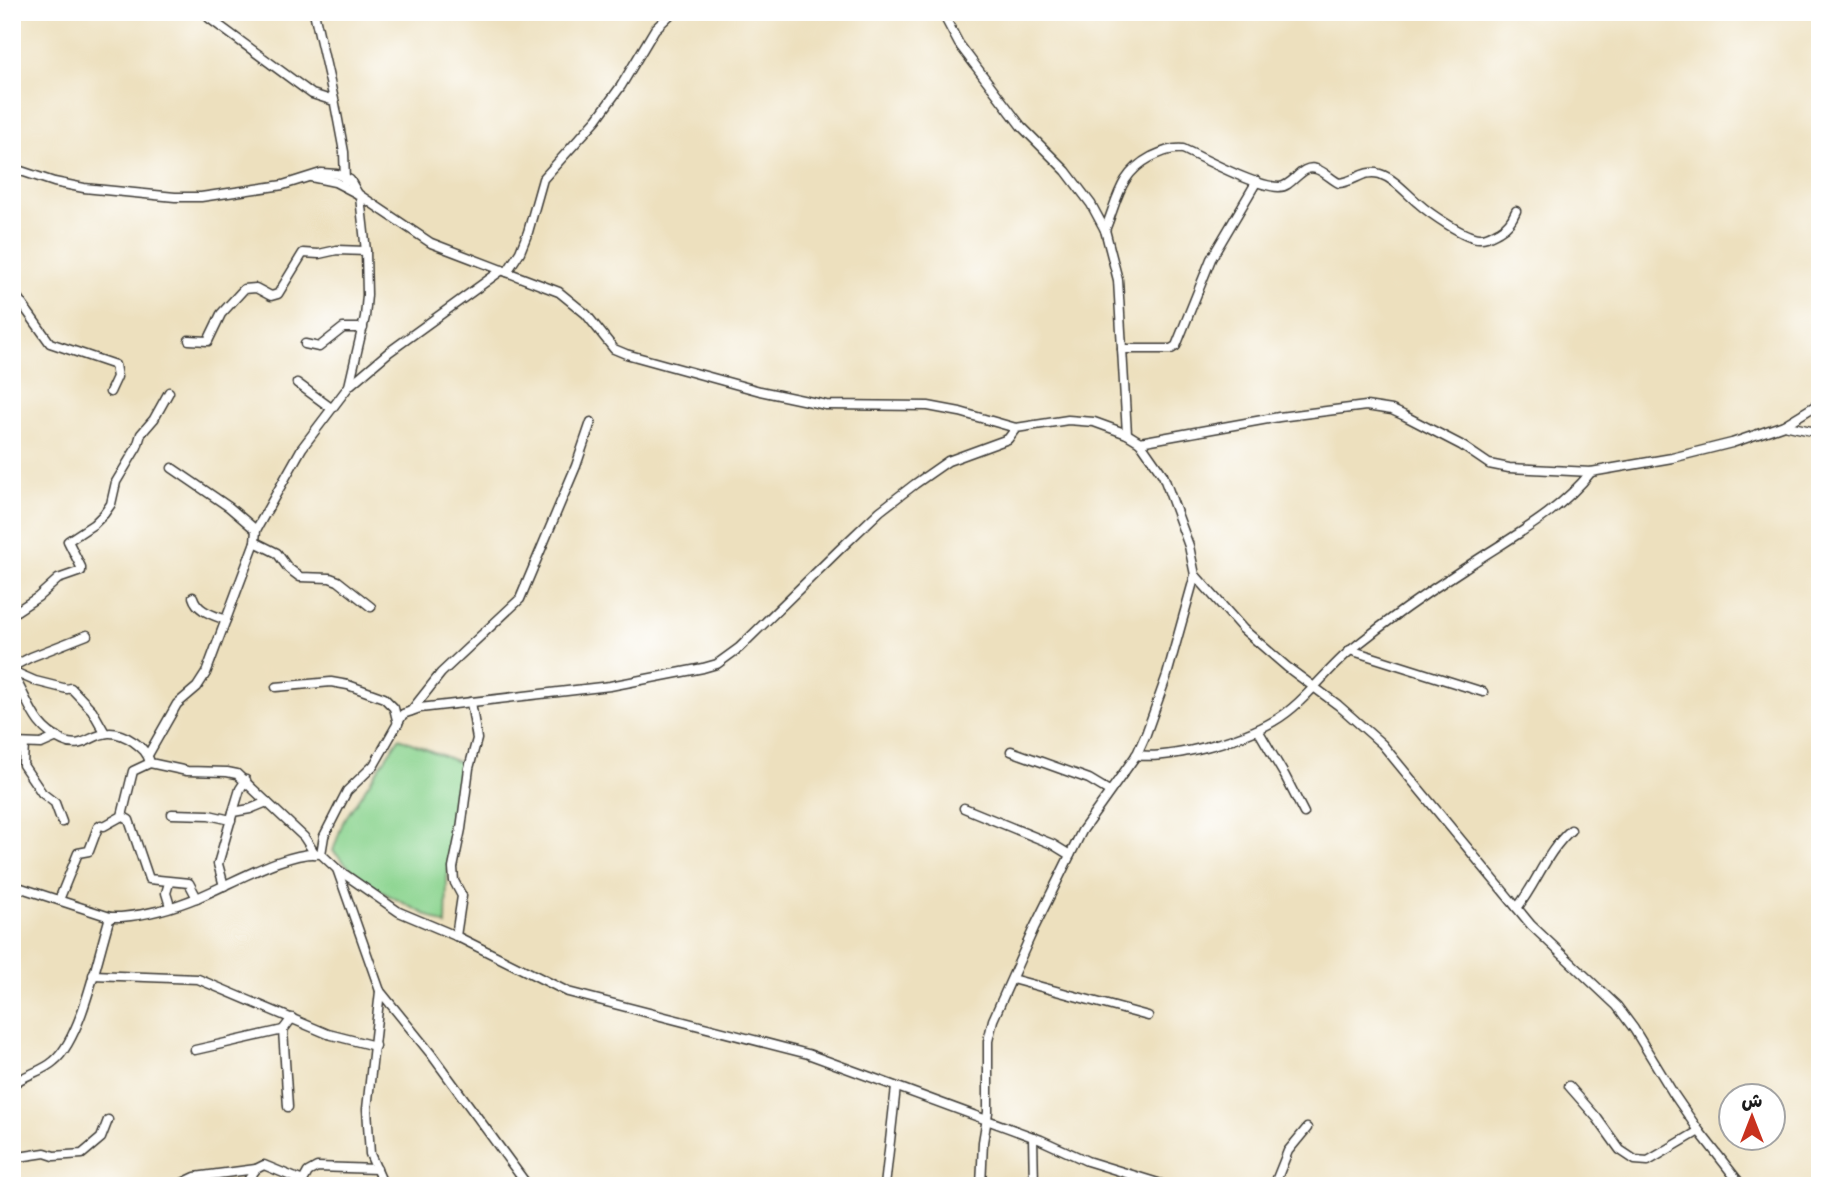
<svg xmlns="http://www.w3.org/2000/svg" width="1832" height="1198" font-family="'Comic Neue','Playpen Sans Arabic',sans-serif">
<rect width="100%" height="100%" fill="#fff"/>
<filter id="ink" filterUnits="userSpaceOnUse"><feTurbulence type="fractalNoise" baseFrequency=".0143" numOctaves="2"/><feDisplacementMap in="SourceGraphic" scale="14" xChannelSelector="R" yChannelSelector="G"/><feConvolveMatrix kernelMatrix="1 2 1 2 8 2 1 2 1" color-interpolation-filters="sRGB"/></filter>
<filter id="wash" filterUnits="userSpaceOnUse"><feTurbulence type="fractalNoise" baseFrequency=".00686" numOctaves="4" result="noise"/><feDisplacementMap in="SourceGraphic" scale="28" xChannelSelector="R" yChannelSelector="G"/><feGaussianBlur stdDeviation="1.57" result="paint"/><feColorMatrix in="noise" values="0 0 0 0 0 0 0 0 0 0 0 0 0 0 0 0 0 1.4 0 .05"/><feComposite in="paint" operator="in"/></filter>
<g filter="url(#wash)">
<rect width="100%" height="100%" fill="#ede0be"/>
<!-- green -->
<path fill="#8bd48f" stroke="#547856" stroke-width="2" d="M399,738L463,764L447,879L446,925L365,883L333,851L343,822Z"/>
</g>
<g filter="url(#ink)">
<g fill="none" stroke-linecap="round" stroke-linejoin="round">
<defs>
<g id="minor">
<path d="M314,12L335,104L344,152L345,181"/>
<path d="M942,12L959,44L1021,126L1066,171L1091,204L1105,230L1118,280L1127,434"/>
<path d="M209,18L312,94L334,101"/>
<path d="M12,168L54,182L84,188L175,197H201L283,185L321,173L337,174L350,180L358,194"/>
<path d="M311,177L335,182L358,194L431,243L559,292L586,314L614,349L626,354L760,391L826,405L928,406L960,412L1016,428L1068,420L1094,422L1127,434L1140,442L1163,475L1189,546L1195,575L1167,675L1146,734L1137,754L1082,831L1034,928L993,1020L988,1041V1112L983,1142L981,1186"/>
<path d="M1105,230C1118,199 1119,174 1151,157C1162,152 1170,148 1183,149C1207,160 1254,186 1279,187C1293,187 1301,164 1316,169C1324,171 1332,180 1339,183C1355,182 1363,169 1380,174C1395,179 1406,193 1418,203C1429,213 1465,238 1479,238C1486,239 1493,234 1499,231C1508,226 1512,220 1516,211"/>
<path d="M507,272L520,252L528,232L543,179L597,119L621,86L655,29L673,12"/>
<path d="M12,290L50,343L115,365L117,377L110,392"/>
<path d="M189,340L208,341L221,314L244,289L256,288L271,296L278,294L303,253L319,254L337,250L366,251"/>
<path d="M305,344L319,347L343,328H363"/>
<path d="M1122,349H1171L1176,346L1211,259L1257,181"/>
<path d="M297,383L331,408"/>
<path d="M349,386L389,352L502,270"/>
<path d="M1784,425L1820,433"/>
<path d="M1140,442L1279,417L1366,406L1392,410L1405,416L1461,445L1489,464L1509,468L1591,472L1672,458L1732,443L1784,425L1820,403"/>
<path d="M172,468L229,507L256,530"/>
<path d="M255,542L277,553L288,568L300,577L330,578L338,581L371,607"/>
<path d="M1195,575L1243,629L1287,667L1338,705L1382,744L1531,925L1617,1006L1634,1029L1673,1093L1699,1131L1742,1186"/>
<path d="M193,597C197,611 213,615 226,620"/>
<path d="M12,614L38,597L58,579L81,571V567L68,541L94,524L104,514L111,504L116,482L137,447L141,434L154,419L169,392"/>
<path d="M1350,650L1483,692"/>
<path d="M12,667L31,657L87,635"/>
<path d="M12,671L35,681L67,689L71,688L92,710L105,733"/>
<path d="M12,674C30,701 31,726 63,741C90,754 97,717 134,742C142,748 148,753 150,763L187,771L227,772L237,774L304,837L315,854"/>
<path d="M276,687L331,682L348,685L384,698L394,708L398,724"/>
<path d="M411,711L441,673L520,599L576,466L591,422"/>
<path d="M1258,730L1285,776L1304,813"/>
<path d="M12,739L14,743L41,744L57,737"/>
<path d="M24,744L23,765L42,793L55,803L62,822"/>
<path d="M1011,751L1089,779L1109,791"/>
<path d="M148,755L177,704L197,687L206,673L255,542L256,530L302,448L349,386L365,317L367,295L366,251L360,197"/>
<path d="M1136,755C1171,760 1244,739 1274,721C1304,704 1325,671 1352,649C1388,620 1426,593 1465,568C1509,538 1557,515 1591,472"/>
<path d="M964,808L1052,844L1070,855"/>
<path d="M233,812L240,789L246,780"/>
<path d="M172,814L209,815L231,820"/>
<path d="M122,816L129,820L149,879L189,883L197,898"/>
<path d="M321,854L324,836L347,791L374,765L403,714L420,708L610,686L703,668L717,664L739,648L838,551L880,511L915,484L948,461L1008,439L1016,428"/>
<path d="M337,869L399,912L456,936L568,992L808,1054L1041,1140L1087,1161L1168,1186"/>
<path d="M169,883L166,893L170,906"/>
<path d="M12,885L110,917H121C146,915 175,907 199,897C231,884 288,850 321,854L337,869L380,991L431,1054L528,1186"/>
<path d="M224,886L218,864L233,812L250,809L267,802"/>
<path d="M59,900L78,853L89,851L98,827L101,825L104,826L122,816L133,771L150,763"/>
<path d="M1517,908C1537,883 1546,852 1571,830"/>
<path d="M456,936L462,896L454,881L453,868L461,829L469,768L477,739L471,702"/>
<path d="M93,975L198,979L328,1034L375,1046"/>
<path d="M1012,979L1148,1016"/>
<path d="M380,991L367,1109L370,1154L384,1186"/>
<path d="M195,1050L283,1030"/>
<path d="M12,1085C25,1074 42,1072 54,1061C82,1038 98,954 110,917"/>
<path d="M1569,1086L1597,1118L1620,1150L1635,1160L1648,1161L1699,1131"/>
<path d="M288,1107L283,1030L292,1018"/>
<path d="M1033,1137L1034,1186"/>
<path d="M12,1158L45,1153L54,1156L82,1154L101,1138L108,1120"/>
<path d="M176,1186L195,1177L256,1169"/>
<path d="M244,1186L256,1169L264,1165L303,1181L308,1172L317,1167L377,1169"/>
<path d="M885,1186L896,1087"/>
<path d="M1274,1186L1288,1151L1307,1128"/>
</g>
</defs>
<!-- minor casing -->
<use href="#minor" stroke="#3b3934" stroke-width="11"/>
<!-- minor -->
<use href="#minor" stroke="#fff" stroke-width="8"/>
</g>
</g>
<!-- margin -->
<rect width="1832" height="1198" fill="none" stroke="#fff" stroke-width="42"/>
<!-- north arrow -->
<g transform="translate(1752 1117)"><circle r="33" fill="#ffffff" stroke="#a4a4a4" stroke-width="2"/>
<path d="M0-5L12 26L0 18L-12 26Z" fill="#c8321e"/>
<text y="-10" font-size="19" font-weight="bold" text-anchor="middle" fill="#1c1c1c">ش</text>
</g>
</svg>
